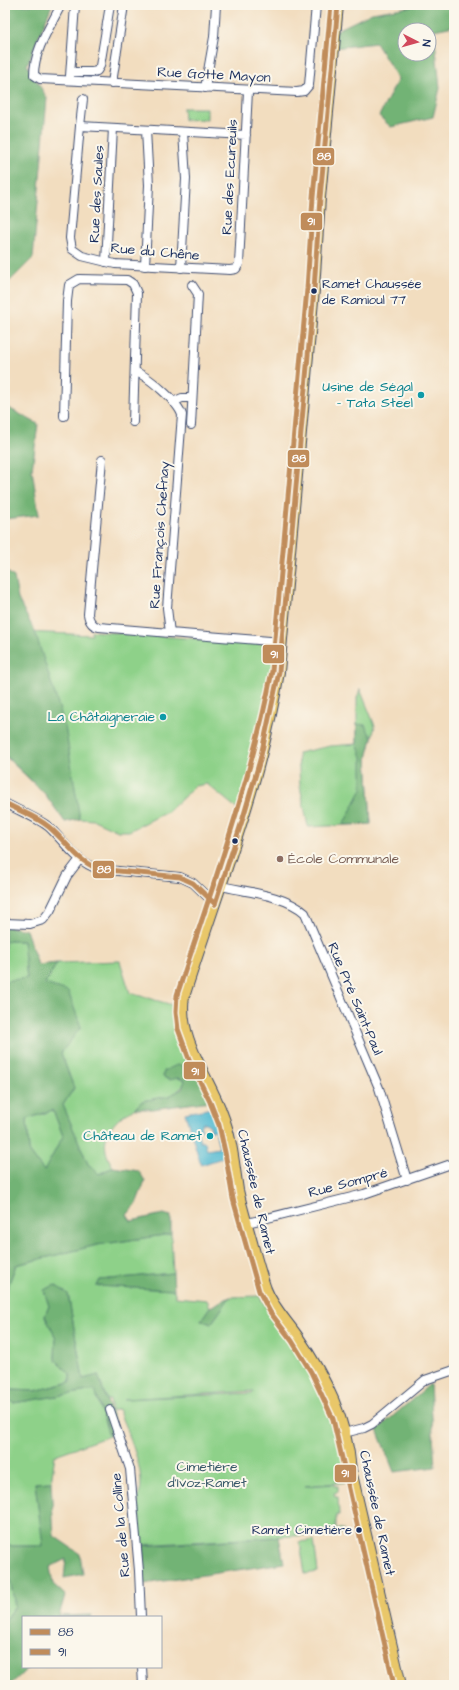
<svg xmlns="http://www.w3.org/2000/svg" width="459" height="1690" font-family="'Architects Daughter',sans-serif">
<rect width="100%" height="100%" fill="#fbf7ec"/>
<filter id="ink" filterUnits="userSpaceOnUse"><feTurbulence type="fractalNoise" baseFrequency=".025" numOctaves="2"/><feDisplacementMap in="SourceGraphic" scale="8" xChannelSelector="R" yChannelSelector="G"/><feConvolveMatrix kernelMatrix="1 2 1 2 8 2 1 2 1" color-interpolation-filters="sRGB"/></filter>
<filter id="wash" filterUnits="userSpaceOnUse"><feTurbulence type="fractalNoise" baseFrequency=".012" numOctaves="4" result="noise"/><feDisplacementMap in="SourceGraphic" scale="16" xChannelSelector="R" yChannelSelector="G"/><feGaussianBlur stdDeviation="0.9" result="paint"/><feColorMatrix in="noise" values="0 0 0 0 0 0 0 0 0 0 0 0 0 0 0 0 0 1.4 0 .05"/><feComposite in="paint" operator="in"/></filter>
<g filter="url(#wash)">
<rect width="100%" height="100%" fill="#f2ddbf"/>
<!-- green -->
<g fill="#8ed189" stroke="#548074" fill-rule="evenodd">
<path d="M183,108H207V119L184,120Z"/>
<path d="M5,631L92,635L91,631L266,644L273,649L277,658L269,711L241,812L207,784L195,786L169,811L129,831H118L94,820L80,819L65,822L45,794L5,756Z"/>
<path d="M360,689L375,726L367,758L371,824L308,827L300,786L298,753L330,746L357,744V698Z"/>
<path d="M5,941H23L27,979L5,981Z"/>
<path d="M120,961L130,993L176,1006L179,1025L194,1065L189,1071L177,1078L186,1080C178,1096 167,1097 150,1100C148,1100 144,1100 142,1102C139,1103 137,1107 135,1108C131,1112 126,1113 122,1116C104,1132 100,1146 113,1167L99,1174L88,1164L63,1105L74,1088L61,1053L45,984L57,963Z"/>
<path d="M53,1110L63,1136L44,1172L29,1151L27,1119Z"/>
<path d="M171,1234L173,1273L100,1280L97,1286L174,1290L176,1297L207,1300L210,1307L201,1320L211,1324L230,1297L259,1296L326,1396L341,1444L348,1482L305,1486L334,1484V1486H338V1492L334,1493L335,1497H338L339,1515H336V1529H343V1533L141,1545L138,1497C149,1476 126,1430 118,1409L112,1411L110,1400H107L98,1376L83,1379L68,1294L44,1291L49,1306L45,1316L56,1338L55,1359L70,1374V1382L35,1391L11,1390L5,1381V1294L16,1265L97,1245ZM253,1391V1393L124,1399Z"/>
<path d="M95,1390L109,1436L55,1455L51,1482L35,1483L44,1546H5V1395L13,1403Z"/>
<path d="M314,1540L318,1572L305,1574L300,1542Z"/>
<path d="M5,1559H6L15,1606L5,1621Z"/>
</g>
<!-- forest -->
<g fill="#72b375" stroke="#46716a" fill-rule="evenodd">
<path d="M8,5H52L27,65L47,98L33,258L5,286V62Z"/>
<path d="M421,5H454V26L434,30L440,88L433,117L391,127L379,116L398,79L376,43L334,48L335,31L372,13ZM405,30H429V54H405Z"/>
<path d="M5,406L38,424L32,470L39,515L5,519Z"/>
<path d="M5,570L14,577L18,599L35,632L65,726L80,819L65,822L45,794L5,755Z"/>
<path d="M357,724L365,725L372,738L367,758L371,824L343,825L362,789V757L357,744Z"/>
<path d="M5,926L26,930L38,965L57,963L45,984L68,991L81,1027L61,1053L74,1088L63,1105L88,1164L99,1174L113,1167L139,1171L145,1181L136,1204L127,1215L131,1221L163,1214L171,1216V1234L97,1245L16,1265L5,1294V1174L9,1136L5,1116V981L27,978L23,941H5ZM53,1110L63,1136L44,1171L29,1151L27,1119Z"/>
<path d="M179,1064L189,1071L194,1065L211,1099L210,1101L153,1109H135L142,1101L169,1096L182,1089L185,1080L177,1078L170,1080L163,1077L164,1071Z"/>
<path d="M173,1273L174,1290L97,1286L100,1280Z"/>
<path d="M55,1285L68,1294L83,1379L98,1375L119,1435L109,1436L95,1390L13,1403L5,1395V1381L11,1390L35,1391L70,1382V1374L55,1359L56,1338L45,1316L49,1306L44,1290Z"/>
<path d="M230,1297L211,1324L201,1320L210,1307Z"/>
<path d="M430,1384L435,1467L394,1472L377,1430Z"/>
<path d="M51,1482L54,1536L80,1554L83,1574L64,1578L66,1559L50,1567L53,1584L65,1595L59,1616L92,1615L91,1617H23V1667H29L10,1685H5V1621L15,1606L6,1559H5V1546H43L35,1483Z"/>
<path d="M279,1537L284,1563L144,1584L141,1546Z"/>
</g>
<!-- water -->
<path fill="#53bad1" stroke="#377498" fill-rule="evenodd" d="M213,1108L215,1110L228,1156L201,1165L185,1113ZM203,1123H206L210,1126L211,1131L215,1130L219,1148L207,1150L205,1142H200L197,1131L202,1130L200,1126Z"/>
</g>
<g filter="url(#ink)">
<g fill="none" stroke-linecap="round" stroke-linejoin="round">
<defs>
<g id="minor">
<path d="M61,5C50,27 34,50 34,75L40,79L297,92L304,91L309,85L316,5"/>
<path d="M71,72H92L97,71L100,66L110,5"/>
<path d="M70,76L75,5"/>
<path d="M112,83L124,5"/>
<path d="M205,88L214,37L216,5"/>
<path d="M80,126L83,99"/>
<path d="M246,135L80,126L70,238L72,249L82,256L115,264L230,270L236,269L239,264C242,206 245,148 248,91"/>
<path d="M106,262L113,128"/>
<path d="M145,266L149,185L146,130"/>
<path d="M181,268L186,179L183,132"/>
<path d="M135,372C147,375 178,402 182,415L167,608L170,633L282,642"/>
<path d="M173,402L182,398H192"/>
<path d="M64,416L67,301L69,285L79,279L127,280L133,284L137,293L133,422"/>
<path d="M191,425L198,294L192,285"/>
<path d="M102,460L88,614C89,621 92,626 99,627L170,633"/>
<path d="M5,803C17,810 39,819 49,827C65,842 76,862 98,869L180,877L193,883L215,904"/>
<path d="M221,886C247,892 285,895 305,913L379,1088L407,1180"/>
<path d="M5,923L30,924L43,920L50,911L67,876L80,859"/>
<path d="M247,1223L364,1194L454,1163"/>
<path d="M110,1410L130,1469L139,1571L141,1617"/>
<path d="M344,1433L364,1428L372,1424L425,1380L454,1370"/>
<path d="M142,1667L143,1685"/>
</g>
<path id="major" d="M338,5L320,198L314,290L279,672C261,784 218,889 184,997C177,1037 209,1077 222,1113C232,1138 234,1164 238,1190C242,1209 248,1227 253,1246C257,1260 261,1275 266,1289C273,1307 287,1321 298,1337C326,1378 347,1420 351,1470L401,1685"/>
</defs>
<!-- minor casing -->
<use href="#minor" stroke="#3b496d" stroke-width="10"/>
<!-- major casing -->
<use href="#major" stroke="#3b496d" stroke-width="12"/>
<!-- minor -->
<use href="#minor" stroke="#fff" stroke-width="8"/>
<!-- major -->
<use href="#major" stroke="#e9c769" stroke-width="10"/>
<defs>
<g id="bus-1">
<path d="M5,803C19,811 36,816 49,827C66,841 76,860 98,869L180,877L193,883L215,904"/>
<path d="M215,904L243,818L260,760L279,672L314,290L320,198L338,5"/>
</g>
<path id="bus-2" d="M331,5L313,197L307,289L272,671C251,782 212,888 177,995L176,1012L178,1029L189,1059L210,1102L219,1125L225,1152L233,1199L259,1291L270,1312L292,1341L311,1372L333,1419L394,1685"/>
</defs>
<!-- bus-1 casing -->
<use href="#bus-1" stroke="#fbf7ec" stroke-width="8"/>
<!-- bus-2 casing -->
<use href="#bus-2" stroke="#fbf7ec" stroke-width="8"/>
<!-- bus-1 -->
<use href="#bus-1" stroke="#c08c5a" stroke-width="5"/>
<!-- bus-2 -->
<use href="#bus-2" stroke="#c08c5a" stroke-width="5"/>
</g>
</g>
<!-- markers -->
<g fill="#1b2f5e" stroke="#fbf7ec" stroke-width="1.5">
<circle cx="314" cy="291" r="3.5"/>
<circle cx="235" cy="841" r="3.5"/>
<circle cx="359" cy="1530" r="3.5"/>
</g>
<g fill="#0f9aa8" stroke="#fbf7ec" stroke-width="1.5">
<circle cx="421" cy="395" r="4"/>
<circle cx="163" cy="717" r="4"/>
<circle cx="210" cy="1136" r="4"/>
</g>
<circle fill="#8d6e63" stroke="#fbf7ec" stroke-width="1.5" cx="280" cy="859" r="4"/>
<g text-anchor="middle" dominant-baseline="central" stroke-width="4" stroke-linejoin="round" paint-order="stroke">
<!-- bus labels -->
<g font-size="13" fill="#1b2f5e" stroke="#fbf7ec" text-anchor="start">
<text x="322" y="284">Ramet Chaussée<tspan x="322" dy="16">de Ramioul 77</tspan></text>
<text x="352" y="1530" text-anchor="end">Ramet Cimetière</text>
</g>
<!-- street labels -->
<g font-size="14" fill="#1b2f5e" stroke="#fbf7ec">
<text transform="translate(214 75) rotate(3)">Rue Gotte Mayon</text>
<text transform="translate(230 177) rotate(-87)">Rue des Ecureuils</text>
<text transform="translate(97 194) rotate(-87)">Rue des Saules</text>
<text transform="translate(155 252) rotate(5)">Rue du Chêne</text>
<text transform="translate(160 535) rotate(-86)">Rue François Chefnay</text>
<text transform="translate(355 999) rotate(67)">Rue Pré Saint-Paul</text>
<text transform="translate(348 1183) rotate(-15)">Rue Sompré</text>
<text transform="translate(256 1192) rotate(77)">Chaussée de Ramet</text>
<text transform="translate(377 1513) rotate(78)">Chaussée de Ramet</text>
<text transform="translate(121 1525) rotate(-95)">Rue de la Colline</text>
</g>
<!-- culture labels -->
<g font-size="14" fill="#0d838f" stroke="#fbf7ec" text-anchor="end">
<text x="413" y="387">Usine de Ségal<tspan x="413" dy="16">- Tata Steel</tspan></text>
<text x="155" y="717">La Châtaigneraie</text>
<text x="202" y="1136">Château de Ramet</text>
</g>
<!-- education labels -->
<g font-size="14" fill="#785e54" stroke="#fbf7ec" text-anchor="start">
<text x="288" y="859">École Communale</text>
</g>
<!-- park labels -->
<g font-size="14" fill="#385869" stroke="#fbf7ec">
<text x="207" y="1467">Cimetière<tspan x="207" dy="16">d'Ivoz-Ramet</tspan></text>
</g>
</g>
<g stroke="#fbf7ec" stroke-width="1.5">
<rect x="312" y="147" width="23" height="19" rx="4" fill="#c08c5a"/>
<rect x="300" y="212" width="23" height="19" rx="4" fill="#c08c5a"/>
<rect x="287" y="449" width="23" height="19" rx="4" fill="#c08c5a"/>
<rect x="262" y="644" width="23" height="20" rx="4" fill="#c08c5a"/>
<rect x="92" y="860" width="23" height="19" rx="4" fill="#c08c5a"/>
<rect x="183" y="1061" width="23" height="19" rx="4" fill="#c08c5a"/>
<rect x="334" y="1464" width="23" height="19" rx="4" fill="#c08c5a"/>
</g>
<g font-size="11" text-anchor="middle" font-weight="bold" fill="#fff">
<text x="324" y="160">88</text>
<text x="311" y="225">91</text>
<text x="299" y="462">88</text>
<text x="274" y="658">91</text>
<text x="104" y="873">88</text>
<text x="195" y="1075">91</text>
<text x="345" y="1477">91</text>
</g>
<!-- margin -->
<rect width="459" height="1690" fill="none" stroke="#fbf7ec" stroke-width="20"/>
<!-- legend -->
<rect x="22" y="1616" width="140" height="52" fill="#fbf7ec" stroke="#a1a7b3"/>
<rect x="30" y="1629" width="20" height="6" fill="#c08c5a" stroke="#a1a7b3"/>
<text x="58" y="1636" font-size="12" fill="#1b2f5e">88</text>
<rect x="30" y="1649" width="20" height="6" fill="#c08c5a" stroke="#a1a7b3"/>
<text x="58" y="1656" font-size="12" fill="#1b2f5e">91</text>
<!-- north arrow -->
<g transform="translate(417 42) rotate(96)"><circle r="19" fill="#fbf7ec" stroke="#a1a7b3"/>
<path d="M0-3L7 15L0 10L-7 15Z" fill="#d1495b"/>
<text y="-6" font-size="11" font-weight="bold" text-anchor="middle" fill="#1b2f5e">N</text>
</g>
</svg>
